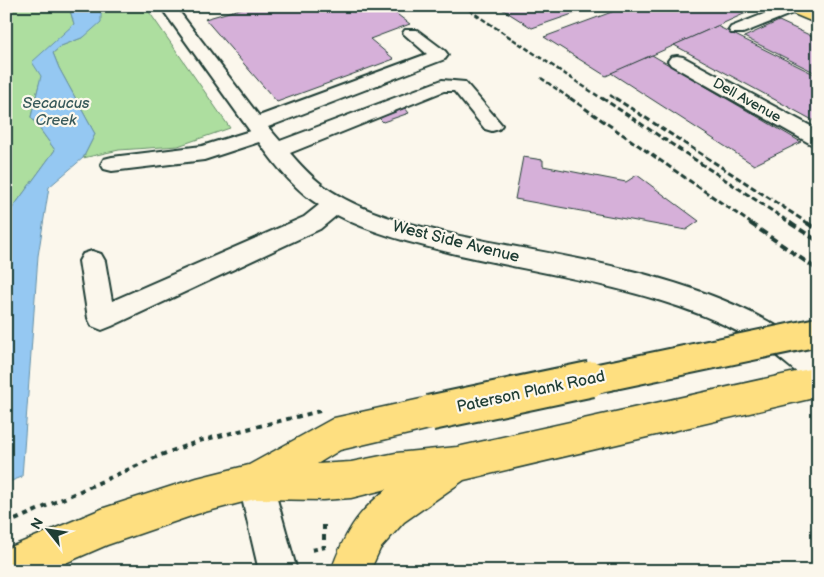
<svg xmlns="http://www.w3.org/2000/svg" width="824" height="577" font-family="'Balsamiq Sans',sans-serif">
<rect width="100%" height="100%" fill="#fbf7ec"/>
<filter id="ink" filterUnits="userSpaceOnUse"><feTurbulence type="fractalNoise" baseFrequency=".02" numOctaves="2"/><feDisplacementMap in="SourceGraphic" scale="10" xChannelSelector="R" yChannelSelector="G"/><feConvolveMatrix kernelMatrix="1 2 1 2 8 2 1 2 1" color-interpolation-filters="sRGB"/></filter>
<g filter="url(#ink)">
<!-- green -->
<g fill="#adde9f" stroke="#668e6a">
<path d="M6,6H56L70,10L74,24C46,51 40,79 31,117L55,150L6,217Z"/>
<path d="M96,6H145L230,128L178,146L119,150L83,158L95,134L59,68L53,53L61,46L84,37L101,10Z"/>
</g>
<!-- water -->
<path fill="#95c8f2" stroke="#6690a6" d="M56,6H96L101,10V22L84,37L61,46L53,53L59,68L95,134L83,158L49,187L38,256L22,477L6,483V217L55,150L31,117L41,76L32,62L74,24L70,10Z"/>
<!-- building -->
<g fill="#d6b0d9" stroke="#1f3d34">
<path d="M250,6H386L410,24L370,39L394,59L277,102L205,19Z"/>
<path d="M497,6H583L587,9L532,28Z"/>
<path d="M628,6H730L746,13L606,76L544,37Z"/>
<path d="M779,21L818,39V74L744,37Z"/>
<path d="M717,26L818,76V123L674,45Z"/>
<path d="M652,55L801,142L754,165L611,73Z"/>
<path d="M405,108L409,113L383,122L379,118Z"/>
<path d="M523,157L543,160V166L626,182L637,175L699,221L686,230L515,199Z"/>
</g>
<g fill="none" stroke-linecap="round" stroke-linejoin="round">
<defs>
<g id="minor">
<path d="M160,6H175L259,116L427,54L403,33L405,30H417L445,51L448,55L445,59L268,127L280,141L442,80L465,82L502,125L499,129L492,131L485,129L454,91H444L290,153C302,167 315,181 331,191C368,215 413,225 455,235C517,248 579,257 640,273C707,291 762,312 818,353V385C799,377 785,361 769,350C742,332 710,317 680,307C607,282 530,271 456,254C416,244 373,234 337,215L320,229L112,326L102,330L92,326L88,318L79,261L83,254L92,251L101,254L105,261L112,301L304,217L319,205C294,189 275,165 259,142L204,160L112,171L104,169L101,164L104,159L112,157L202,146L250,131Z"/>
<path d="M784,6H799L801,8L798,11L743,33H731L729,30L731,27Z"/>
<path d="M677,56L683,57L818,130V146L811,144L671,65L668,61L671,57Z"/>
<path d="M255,464L267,469L272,481L297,571H259L238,481L243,469Z"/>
</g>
<g id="major">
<path d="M780,6H802L818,13V24L782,9Z"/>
<path d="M818,367V397L464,480L404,522L380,549L370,571H331C344,535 356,513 387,489L351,498L323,500L255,499L197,514L107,545L47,571H6V549L104,508L197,478L249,465L334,418L430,397L442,402L446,413L442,424L430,429L340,450L317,464L351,462L396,453L457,447Z"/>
</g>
</defs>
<!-- minor casing -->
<use href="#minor" stroke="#1f3d34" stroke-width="4"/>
<!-- major casing -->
<use href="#major" stroke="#1f3d34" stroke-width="3"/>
<!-- path -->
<g stroke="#1f3d34" stroke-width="4" stroke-dasharray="5 5" stroke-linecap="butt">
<path d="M6,524L161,455L199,441L320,411"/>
<path d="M324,525V547"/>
<path d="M312,550L325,547"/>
</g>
<!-- minor -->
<use href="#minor" fill="#fbf7ec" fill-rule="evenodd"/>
<!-- major -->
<use href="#major" fill="#fedf80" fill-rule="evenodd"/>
<!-- rail-far2 -->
<g stroke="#1f3d34" stroke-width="2.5" stroke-dasharray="5 2.5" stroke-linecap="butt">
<path d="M463,6L604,100"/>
<path d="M541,78L572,100"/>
<path d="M610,95L617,100"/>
</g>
<!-- rail-far1 -->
<g stroke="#1f3d34" stroke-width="3" stroke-dasharray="6 3" stroke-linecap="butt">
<path d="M570,98L752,224"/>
<path d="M602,98L792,224"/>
<path d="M615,98L809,224"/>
</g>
<!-- rail -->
<g stroke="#1f3d34" stroke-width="4" stroke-dasharray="8 4" stroke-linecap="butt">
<path d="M750,223L818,270"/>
<path d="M790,223L818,241"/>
<path d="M807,223L818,230"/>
</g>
<defs>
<path id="major-bridge-far1" d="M585,381L818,332"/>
<path id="major-bridge" d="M430,413L591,379"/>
</defs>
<!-- major-bridge-far1 casing -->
<use href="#major-bridge-far1" stroke="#1f3d34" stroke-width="32" stroke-linecap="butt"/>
<!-- major-bridge casing -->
<use href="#major-bridge" stroke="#1f3d34" stroke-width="39" stroke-linecap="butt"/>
<!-- major-bridge-far1 -->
<use href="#major-bridge-far1" stroke="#fedf80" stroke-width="28"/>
<!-- major-bridge -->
<use href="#major-bridge" stroke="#fedf80" stroke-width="35"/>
</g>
</g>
<g text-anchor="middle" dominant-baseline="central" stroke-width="4.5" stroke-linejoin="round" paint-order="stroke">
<!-- far-street labels -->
<g font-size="14" fill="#1f3d34" stroke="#fbf7ec">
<text transform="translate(747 100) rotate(29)">Dell Avenue</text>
</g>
<!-- far-water labels -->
<g font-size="15" font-style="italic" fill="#37595a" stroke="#fbf7ec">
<text x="56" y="103">Secaucus<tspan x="56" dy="17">Creek</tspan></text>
</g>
<!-- street labels -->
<g font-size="16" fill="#1f3d34" stroke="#fbf7ec">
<text transform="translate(456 242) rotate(14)">West Side Avenue</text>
<text transform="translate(531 392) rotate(-12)">Paterson Plank Road</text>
</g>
</g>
<!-- margin -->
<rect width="824" height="577" fill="none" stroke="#fbf7ec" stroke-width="25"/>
<rect x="12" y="12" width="799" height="552" fill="none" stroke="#1f3d34" stroke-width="2" filter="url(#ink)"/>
<!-- north arrow -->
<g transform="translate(48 530) rotate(300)" stroke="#fbf7ec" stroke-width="4" paint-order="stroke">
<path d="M0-4L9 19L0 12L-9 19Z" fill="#1f3d34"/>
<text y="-8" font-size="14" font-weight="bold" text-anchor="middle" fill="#1f3d34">N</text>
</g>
</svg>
